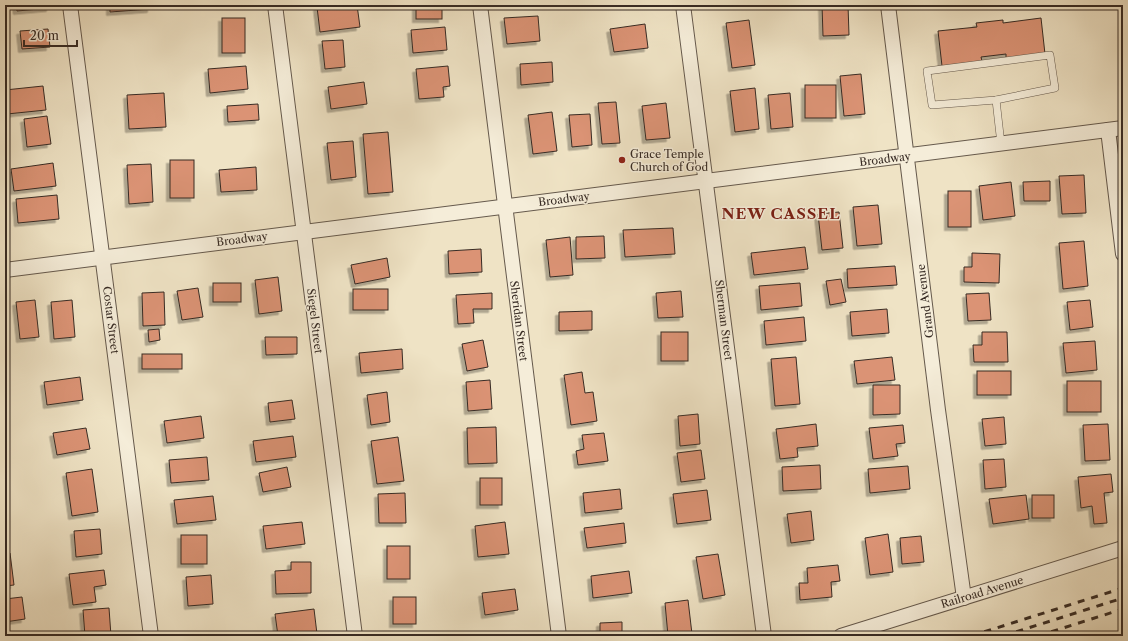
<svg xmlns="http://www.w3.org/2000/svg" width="1128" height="641" font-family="'Libre Caslon Text',serif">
<defs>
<filter id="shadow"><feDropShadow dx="-3.5" dy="3.5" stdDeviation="0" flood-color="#0004"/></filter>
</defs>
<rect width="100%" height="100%" fill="#efe3c5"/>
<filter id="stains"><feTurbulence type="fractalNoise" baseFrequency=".005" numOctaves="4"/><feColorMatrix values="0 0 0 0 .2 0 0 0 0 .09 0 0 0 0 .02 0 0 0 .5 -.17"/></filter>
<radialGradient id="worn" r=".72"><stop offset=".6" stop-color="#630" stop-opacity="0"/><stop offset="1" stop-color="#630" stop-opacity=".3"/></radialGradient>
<!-- building -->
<g fill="#db9374" stroke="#372b24" filter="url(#shadow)">
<path d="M16,5H50V8L17,11Z"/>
<path d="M110,5H151V9L110,12Z"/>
<path d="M331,5H357L360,27L320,32L317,7Z"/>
<rect x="416" y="5" width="26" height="14"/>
<path d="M822,5H848L849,35L823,36Z"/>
<path d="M538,16L540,41L507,44L504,18Z"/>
<rect x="222" y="18" width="23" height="35"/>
<path d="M1041,18L1045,54L1006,58V54L981,57L982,61L942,66L938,31L977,27L976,23L1003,20V23Z"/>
<path d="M749,20L755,65L732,68L726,23Z"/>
<path d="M645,24L648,48L614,52L610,29Z"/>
<path d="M445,27L447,50L413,53L411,30Z"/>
<path d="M48,29L50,47L22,49L20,31Z"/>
<path d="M343,40L345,67L325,69L322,41Z"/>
<path d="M552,62L553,82L521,85L520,64Z"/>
<path d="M246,66L248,89L210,93L208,69Z"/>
<path d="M448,66L450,86L443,87L444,97L419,99L416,69Z"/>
<path d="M861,74L865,114L844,116L840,76Z"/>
<path d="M364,82L367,104L331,109L328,87Z"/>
<rect x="805" y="85" width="31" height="33"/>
<path d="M43,86L46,110L7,114L5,90Z"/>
<path d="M755,88L759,129L735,132L730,91Z"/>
<path d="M164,93L166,127L129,129L127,95Z"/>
<path d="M790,93L793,127L771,129L768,95Z"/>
<path d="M616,102L620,143L602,144L598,103Z"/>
<path d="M666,103L670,138L646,140L642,106Z"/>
<path d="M258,104L259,120L228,122L227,106Z"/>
<path d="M552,112L557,151L533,154L528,115Z"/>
<path d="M590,114L592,145L572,147L569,115Z"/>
<path d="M47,116L51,144L27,147L24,119Z"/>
<path d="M388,132L393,192L368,194L363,134Z"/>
<path d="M353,141L356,177L331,180L327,143Z"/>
<rect x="170" y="160" width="24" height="38"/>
<path d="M53,163L56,186L14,191L11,169Z"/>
<path d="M151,164L153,202L129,204L127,165Z"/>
<path d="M256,167L257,190L221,192L219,170Z"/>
<path d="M1084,175L1086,213L1062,214L1059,176Z"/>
<path d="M1050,181V201H1024L1023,182Z"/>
<path d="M1011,182L1015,216L983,220L979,186Z"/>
<rect x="948" y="191" width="23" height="36"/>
<path d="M57,195L59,219L18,223L16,199Z"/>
<path d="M878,205L882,244L857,246L853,207Z"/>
<path d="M839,212L843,248L822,250L818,214Z"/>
<path d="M673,228L675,254L625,257L623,230Z"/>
<path d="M604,236L605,258L576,259V237Z"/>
<path d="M570,237L573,275L550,277L546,240Z"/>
<path d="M1084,241L1088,286L1063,289L1059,243Z"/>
<path d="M805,247L808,269L754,275L751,253Z"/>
<path d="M481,249L482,272L449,274L448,251Z"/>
<path d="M972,253L1000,254L999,283L964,282V267H972Z"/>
<path d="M387,258L390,277L355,284L351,265Z"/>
<path d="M895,266L897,285L848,288L847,269Z"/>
<path d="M278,277L282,311L259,314L255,280Z"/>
<path d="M841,279L846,302L830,305L826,281Z"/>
<rect x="213" y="283" width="28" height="19"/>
<path d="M800,283L802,306L761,310L759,286Z"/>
<path d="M198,288L203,317L182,320L177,291Z"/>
<rect x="353" y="289" width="35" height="21"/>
<path d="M681,291L683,317L658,318L656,293Z"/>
<path d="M164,292L165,325L143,326L142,293Z"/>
<path d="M492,293V309H473L474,323L458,324L456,295Z"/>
<path d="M989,293L991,320L968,321L966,294Z"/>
<path d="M35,300L39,337L20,339L16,302Z"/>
<path d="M72,300L75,337L54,339L51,302Z"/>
<path d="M1090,300L1093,327L1070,330L1067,302Z"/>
<path d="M887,309L889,333L852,336L850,312Z"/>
<path d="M592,311V330L559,331V312Z"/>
<path d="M804,317L806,341L766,345L764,321Z"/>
<path d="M159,329L160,340L149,342L148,330Z"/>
<rect x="661" y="332" width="27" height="29"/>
<path d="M982,332H1007L1008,362H974L973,345H982Z"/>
<path d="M265,337H297V354L266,355Z"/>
<path d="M483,340L488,367L467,371L462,344Z"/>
<path d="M1095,341L1097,370L1066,373L1063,343Z"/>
<path d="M402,349L403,369L361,373L359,353Z"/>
<rect x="142" y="354" width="40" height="15"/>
<path d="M796,357L800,404L775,406L771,359Z"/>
<path d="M892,357L895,380L857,384L854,361Z"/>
<rect x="977" y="371" width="34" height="24"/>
<path d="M582,372L585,393L593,392L597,421L571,425L564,375Z"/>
<path d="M80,377L83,400L47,405L44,382Z"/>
<path d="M490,380L492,409L468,411L466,382Z"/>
<rect x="1067" y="381" width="34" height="31"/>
<path d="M873,385H900V414L873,415Z"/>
<path d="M387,392L390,422L371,425L367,395Z"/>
<path d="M292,400L295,419L270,422L268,403Z"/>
<path d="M698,414L700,444L680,446L678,416Z"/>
<path d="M201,416L204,438L167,443L164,421Z"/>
<path d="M1004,417L1006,444L985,446L982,419Z"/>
<path d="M816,424L818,446L797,448L798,457L780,459L776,429Z"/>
<path d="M1108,424L1110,460L1085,461L1083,425Z"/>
<path d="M903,425L905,443L896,444L898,456L873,459L869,428Z"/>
<path d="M496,427L497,463L468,464L467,428Z"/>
<path d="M86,428L90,449L57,455L53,433Z"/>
<path d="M604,433L608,461L578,465L576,451L584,449L582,435Z"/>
<path d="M293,436L296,457L256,462L253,441Z"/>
<path d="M398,437L404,481L377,484L371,441Z"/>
<path d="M701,450L705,479L681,482L677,453Z"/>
<path d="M207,457L209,480L171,483L169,460Z"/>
<path d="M1004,459L1006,487L985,489L983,460Z"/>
<path d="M820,465L821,489L783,491L782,467Z"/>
<path d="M908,466L910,489L870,493L868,469Z"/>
<path d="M287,467L291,487L263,492L259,473Z"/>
<path d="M92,469L98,512L72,516L66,473Z"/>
<path d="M1111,474L1113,492L1104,493L1107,523L1094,524L1092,506L1081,508L1078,477Z"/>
<rect x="480" y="478" width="22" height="27"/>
<path d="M620,489L622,509L585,513L583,493Z"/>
<path d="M707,490L711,520L677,524L673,494Z"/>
<path d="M405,493L406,523H379L378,494Z"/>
<path d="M1026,495L1029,519L993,524L989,499Z"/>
<rect x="1032" y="495" width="22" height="23"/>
<path d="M213,496L216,520L177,524L174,500Z"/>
<path d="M811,511L814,540L791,543L787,514Z"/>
<path d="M302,522L305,544L266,549L263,526Z"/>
<path d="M505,522L509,554L478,557L475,526Z"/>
<path d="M624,523L626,543L587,548L584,528Z"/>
<path d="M100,529L102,554L76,557L74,531Z"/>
<path d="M888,534L893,572L870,575L865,538Z"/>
<rect x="181" y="535" width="26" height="29"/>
<path d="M921,536L924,562L902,564L900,538Z"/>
<rect x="387" y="546" width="23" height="33"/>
<path d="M10,553L14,585L5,586V554Z"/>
<path d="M718,554L725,595L703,599L696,557Z"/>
<path d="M291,562H311V593L276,594L275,571L291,570Z"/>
<path d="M838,565L840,581L831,582L832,597L800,600L799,583H808L807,568Z"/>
<path d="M104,570L106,585L94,587L96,602L73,605L69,574Z"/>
<path d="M629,571L632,593L593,598L591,576Z"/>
<path d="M211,575L213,604L188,606L186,577Z"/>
<path d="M515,589L518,610L485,615L482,593Z"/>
<path d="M22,597L25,619L5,622V599Z"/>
<rect x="393" y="597" width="23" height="27"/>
<path d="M688,600L692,634L668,636L665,603Z"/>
<path d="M109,608L111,636H85L83,610Z"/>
<path d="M314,609L317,634L278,636L275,614Z"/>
<path d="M622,622V636H600V623Z"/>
</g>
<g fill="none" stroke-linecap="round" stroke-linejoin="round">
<defs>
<g id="service">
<path d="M1050,55L1055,88L996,100L932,105L927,71Z"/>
<path d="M996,100L1001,144"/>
</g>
<g id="minor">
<path d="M70,5L151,636"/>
<path d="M275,5L355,636"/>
<path d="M480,5L559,636"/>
<path d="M683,5L764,636"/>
<path d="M888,5L938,410L964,598"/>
<path d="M1108,130L1123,254"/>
<path d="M5,270L1123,128"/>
<path d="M841,636L1123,548"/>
</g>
</defs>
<!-- service casing -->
<use href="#service" stroke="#65594c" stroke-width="8"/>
<!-- minor casing -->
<use href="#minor" stroke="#65594c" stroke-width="16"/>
<!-- service -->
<use href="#service" stroke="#f5edd9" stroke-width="7"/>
<!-- minor -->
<use href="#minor" stroke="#f5edd9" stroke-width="14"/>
<!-- rail -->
<g stroke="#372b24" stroke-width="3" stroke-dasharray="7 7" stroke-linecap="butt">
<path d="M971,636L1123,588"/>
<path d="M1003,636L1123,598"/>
<path d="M1038,636L1123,609"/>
</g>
</g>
<!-- markers -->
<circle fill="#8f2418" stroke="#f5edd9" stroke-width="1.5" cx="622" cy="160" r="4"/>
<g text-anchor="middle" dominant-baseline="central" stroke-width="3" stroke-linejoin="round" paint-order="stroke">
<!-- poi labels -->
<g font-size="11" fill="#372b24" stroke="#f5edd9" text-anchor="start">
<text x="630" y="154">Grace Temple<tspan x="630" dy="13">Church of God</tspan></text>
</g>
<!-- street labels -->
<g font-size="11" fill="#372b24" stroke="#f5edd9">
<text transform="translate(885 159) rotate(-7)">Broadway</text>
<text transform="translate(564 199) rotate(-7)">Broadway</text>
<text transform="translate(242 239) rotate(-7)">Broadway</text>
<text transform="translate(925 301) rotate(-97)">Grand Avenue</text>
<text transform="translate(111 320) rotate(83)">Costar Street</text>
<text transform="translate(724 320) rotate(83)">Sherman Street</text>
<text transform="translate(315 321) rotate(83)">Siegel Street</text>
<text transform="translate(519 321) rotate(83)">Sheridan Street</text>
<text transform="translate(982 592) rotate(-17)">Railroad Avenue</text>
</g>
<!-- district labels -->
<g font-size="15" font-weight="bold" letter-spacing="1" fill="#7a1f14" stroke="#f5edd9">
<text x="781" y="213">NEW CASSEL</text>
</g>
</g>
<!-- margin -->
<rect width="1128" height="641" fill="none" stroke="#efe3c5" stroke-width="20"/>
<rect x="6" y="6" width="1116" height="629" fill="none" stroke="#372b24" stroke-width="2"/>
<rect x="10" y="10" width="1108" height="621" fill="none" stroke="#372b24"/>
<!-- scale -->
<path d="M24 40v6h53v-6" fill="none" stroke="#372b24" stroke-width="2"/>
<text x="30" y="40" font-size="12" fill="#372b24" stroke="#f5edd9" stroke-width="3" paint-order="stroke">20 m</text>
<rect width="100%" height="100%" filter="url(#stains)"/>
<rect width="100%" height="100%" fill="url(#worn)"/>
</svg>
